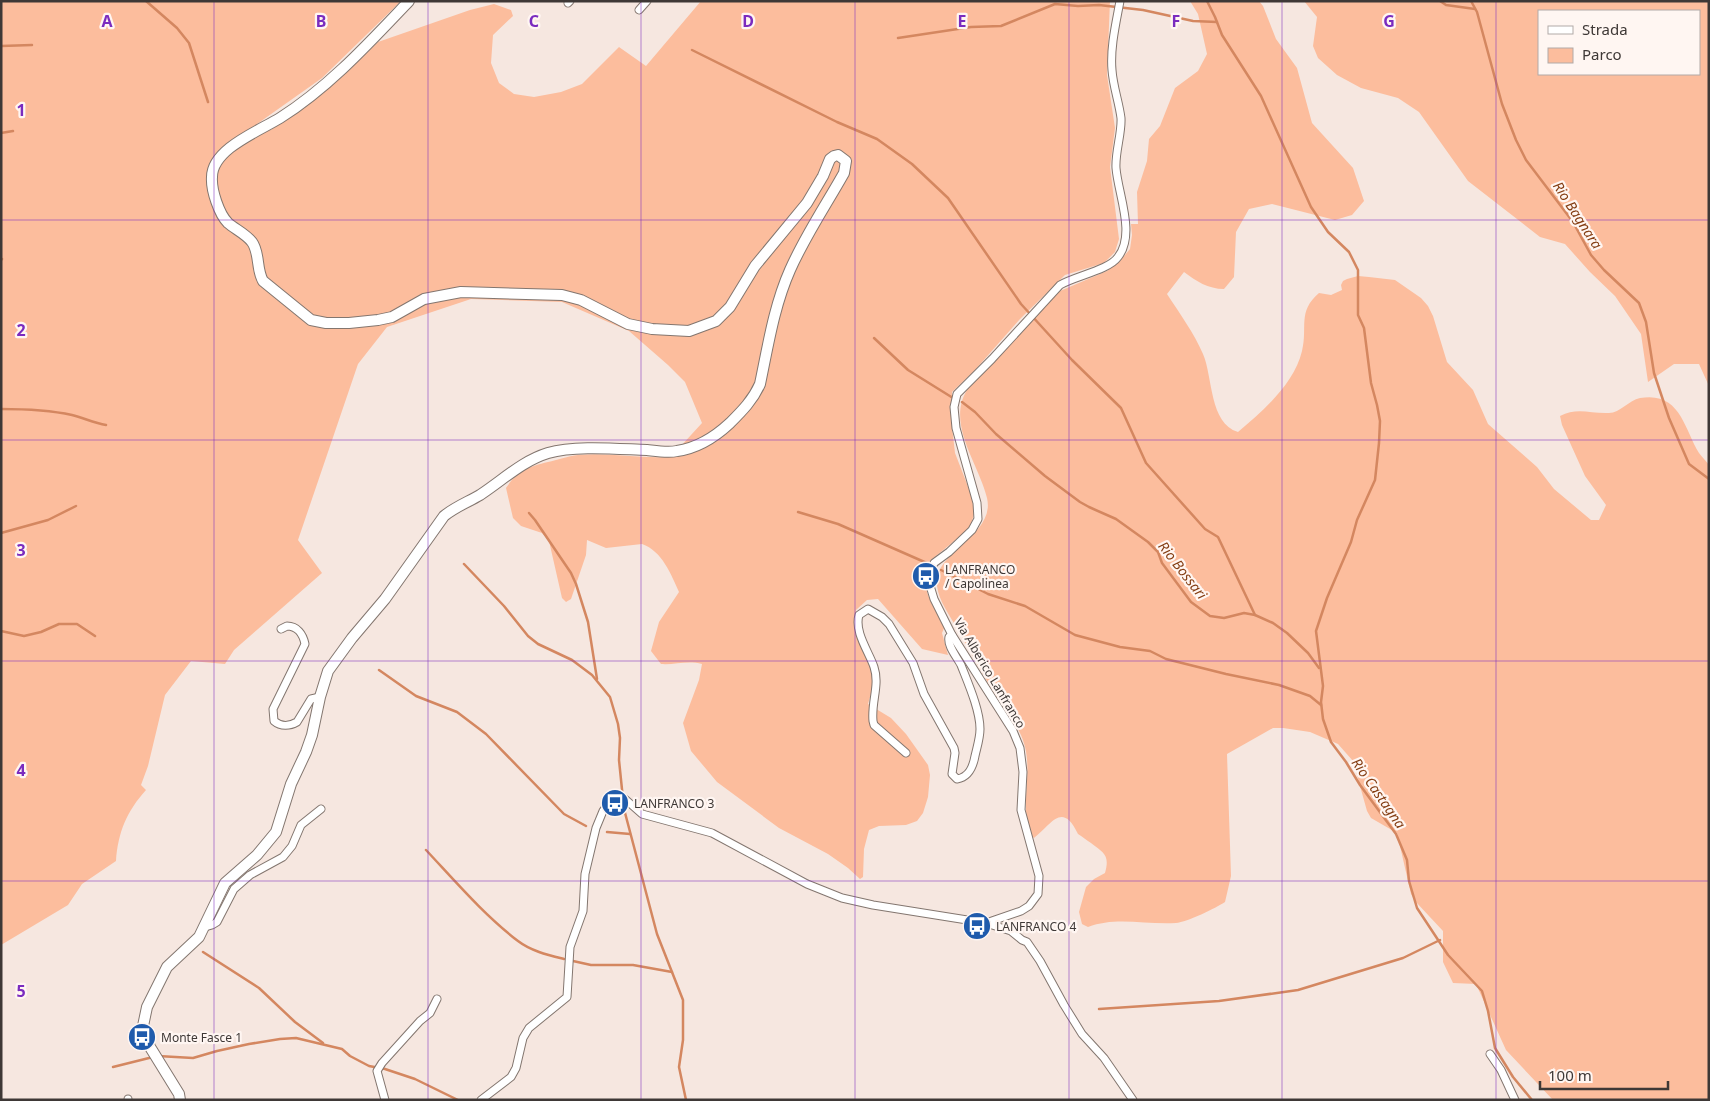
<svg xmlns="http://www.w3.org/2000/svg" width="1710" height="1101" font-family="'Noto Sans',sans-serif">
<rect width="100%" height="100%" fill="#f6e7e0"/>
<!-- green -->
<g fill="#fcbd9d" fill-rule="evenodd">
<path d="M1,1H401L322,78L257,124L271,130L342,77L378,42L470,10L494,4L511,10L513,16L493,35L491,63L499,83L514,94L534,97L561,92L582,84L619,47L646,66L701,1H1110L1107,75L1115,128L1110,167L1119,239L1115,252L1104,263L1065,275L1020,319L975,370L952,392V427L955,453L972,497L974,514L970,528L925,565C922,591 932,605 945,626L942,633L948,655L922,649L878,599L867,600L856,610L855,627L873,666L875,680L868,704L891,718L906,734L928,765L930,775L928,797L923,813L917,821L906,825L879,826L869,830L864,849L863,877L860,879L848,868L828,854L779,828L717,782L691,751L683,723L699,680L702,664C688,660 675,665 661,664L651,651L659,622L679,592C671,574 662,551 642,544L606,548L587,540L586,555L571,599L566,602L562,598L549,541L542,533L521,526L513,518L506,488C517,471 528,467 548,462C557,460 568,456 578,455C612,452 645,460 679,456L680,447L702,423L685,382L668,365L629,331L562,302L471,299L387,327L358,364L298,540L322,573L234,650L225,664L191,661L165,695L148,766L141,785L146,790C127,811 118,832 116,861L82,884L68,905L1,945Z"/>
<path d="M1190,1H1259L1263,6L1276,39L1297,68L1312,123L1353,168L1364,201L1352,215L1335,220L1272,204L1249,209L1236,232L1234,277L1224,289C1208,289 1196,281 1184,272L1167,294C1180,314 1194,333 1203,354C1213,377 1209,423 1238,432C1263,411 1294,384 1302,351C1308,327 1297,312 1319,293L1331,295L1342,290L1341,285L1343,281L1347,279L1358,276L1369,277L1395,280L1421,298L1428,306L1433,316L1447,362L1473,390L1488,424L1537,467L1554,489L1591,520H1599L1606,505L1585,476L1562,425L1560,416C1577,407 1591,414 1609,413C1620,413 1629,400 1640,398C1680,391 1684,428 1699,453C1702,457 1706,461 1709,465V1100H1553L1506,1050L1476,984L1453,983L1443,962V931L1415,901L1411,894L1397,833L1371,818L1367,811L1353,761L1338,744L1310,732L1283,728H1273L1227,754L1231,876L1225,902C1216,908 1187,922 1176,923C1146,925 1116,916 1088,927L1082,924L1079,912L1086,887L1094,879L1105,873C1110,855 1104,853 1091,843C1086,840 1083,837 1078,834C1062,801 1052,824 1034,838L1031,835C1029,827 1026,818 1026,809C1025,781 1033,758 1019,731C1013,717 1002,705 994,693C981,671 969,649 956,627C949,614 939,601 937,586C932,552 996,536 987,498C979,464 946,424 967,390L1060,291L1107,271L1119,262L1130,249L1132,235L1131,224H1138L1137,192L1147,161L1149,139L1160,126L1175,88L1198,71L1207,54L1198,14Z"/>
<path d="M1304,1H1709V386L1699,364H1674L1648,382L1641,334L1615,296L1590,272L1565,244L1540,237L1468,181L1419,112L1398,98L1361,88L1337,75L1318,58L1313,46L1317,17ZM1699,11V74H1539V11Z"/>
</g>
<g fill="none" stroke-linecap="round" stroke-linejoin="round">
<!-- stream -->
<g stroke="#d48760" stroke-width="2.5">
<path d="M146,1L177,28L189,43L208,102"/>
<path d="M1207,1L1215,17L1222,35L1261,96L1311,207L1328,232L1349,252L1358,270V315L1364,328L1371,383L1377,405L1380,421L1379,443L1375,480L1357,520L1351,542L1327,598L1316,631L1323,686L1321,702L1323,719L1331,742L1346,762L1360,785L1396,834L1407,860L1409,881L1417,908L1448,955L1482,991L1488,1011L1495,1048L1513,1077L1532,1100"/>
<path d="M1440,1L1446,5L1475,9"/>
<path d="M1471,1L1477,12L1502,104L1516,140L1526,160L1573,222L1591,255L1604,270L1639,303L1646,322L1654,373L1669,418L1689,464L1709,479"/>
<path d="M898,38L971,27L1001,26L1055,4L1078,6L1099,5L1143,10L1193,21L1217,22"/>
<path d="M1,46L32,45"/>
<path d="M692,50L837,122L877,139L912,164L948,198L1021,304L1072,360L1121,408L1146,463L1205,529L1218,537L1255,615"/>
<path d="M1,133L13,131"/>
<path d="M1,260L2,259"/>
<path d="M874,338L908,370L953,398"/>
<path d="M962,402L975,412L996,434L1045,476L1080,502L1089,507L1116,519L1148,542L1158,552L1162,563L1191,602L1210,616L1224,618L1244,613L1255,615L1273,623L1287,633L1308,653L1319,668"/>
<path d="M1,409C25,409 49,410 72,415C84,418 94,423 106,425"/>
<path d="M798,512L838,524L929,564"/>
<path d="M529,513L535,520L571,573L576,584L588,622L597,679"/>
<path d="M1,533L48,520L76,506"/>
<path d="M464,564L504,606L528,636L538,644L572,660L592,675L610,697L618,724L620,738L619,760L624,809L657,934L683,1000V1040L679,1067L686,1100"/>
<path d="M941,570L988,594L1025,606L1075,635L1120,647L1150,651L1166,659L1226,674L1279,685L1310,696L1321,705"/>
<path d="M1,631L24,636L41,632L59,624H77L95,636"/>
<path d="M379,670L416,696L457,712L486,734L564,814L586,826"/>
<path d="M607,832L630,834"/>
<path d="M426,850C455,881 484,915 518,941C531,951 548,955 564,959"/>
<path d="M203,952L259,988L295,1022L323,1043"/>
<path d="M573,961L591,965H633L672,972"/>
<path d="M1099,1009L1219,1001L1298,990L1403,958L1440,940"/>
<path d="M158,1056L193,1058L217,1051L249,1044L280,1039L296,1038L342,1049L350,1056L369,1066L385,1069L415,1079L458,1100"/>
<path d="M113,1067L153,1057"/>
</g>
<defs>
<g id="street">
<path d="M568,3L570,1"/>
<path d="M639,10L647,1"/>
<path d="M281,629L287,626C297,626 303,634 305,644L273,709L274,721C281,727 290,726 297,722L311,699L320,697"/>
<path d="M906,753L874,725L873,721C871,702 880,685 874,667C869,652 854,632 859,615L868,609L882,617L889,624L913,663L924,694L954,748L955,753L952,774L957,779C969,777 973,767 975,756C977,747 980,738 980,729C980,710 968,683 961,665C957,657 947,646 949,637L952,635"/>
<path d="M989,924L1011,931L1022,940L1027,942L1040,961L1064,1005L1082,1034L1104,1058L1133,1100"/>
<path d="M205,927L212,925L217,922L234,889L250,875L283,857L292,846L301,825L321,809"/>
<path d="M1490,1054L1501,1070L1515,1100"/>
<path d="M128,1099V1100"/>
<path d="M385,1100L377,1071L382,1063L420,1021L430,1013L437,999"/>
<path d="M481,1100L511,1077L516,1068L523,1038L529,1028L567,997L570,947L583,911L585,874L596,828L603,811L612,799L618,797L625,799L642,814L712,833L807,884L842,898L873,905L986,923L1021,911L1029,906L1038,894L1039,876L1021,810L1023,772L1020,748L1013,731L952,635L934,599L928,579L934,563L949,552L972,530L978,519L977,503L956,428L954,407L957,394L992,359L1060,285C1075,276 1109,270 1118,257C1136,234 1118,194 1116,168C1115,152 1122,133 1121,118C1119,102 1113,86 1112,70C1110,48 1116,23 1120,1"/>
</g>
<path id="secondary" d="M180,1100L179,1094L150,1047L143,1026L147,1007L167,967L199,937L225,883L257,855L276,832L291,784L306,752L312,735L320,697L328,671L352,638L385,599L444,516C455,507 468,502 480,495C503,480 522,461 548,453C575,445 618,449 647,450C656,451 668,453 677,451C698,448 715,437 730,423C742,411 753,400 760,384C768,346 774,306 790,270C805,236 826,205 844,173L846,161L838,155L834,156L830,159L823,176L807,203L755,266L730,307L716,321L689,331L652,329L628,324L581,300L562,295L461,292L424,299L392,317L378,320L349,323H326L311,320L263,281C256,269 260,253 252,242C246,234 235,229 228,223C219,214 211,190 212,177C212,149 259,131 280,118C329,87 369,43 409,1"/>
</defs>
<!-- street casing -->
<use href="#street" stroke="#83766f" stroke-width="9"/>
<!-- secondary casing -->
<use href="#secondary" stroke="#83766f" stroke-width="12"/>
<!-- street -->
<use href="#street" stroke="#fff" stroke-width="7"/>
<!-- secondary -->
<use href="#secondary" stroke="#fff" stroke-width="10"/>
</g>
<!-- grid -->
<path fill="none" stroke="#7b2cbf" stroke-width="1" stroke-opacity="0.55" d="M214,1V1100M428,1V1100M641,1V1100M855,1V1100M1069,1V1100M1282,1V1100M1496,1V1100M1,220H1709M1,440H1709M1,661H1709M1,881H1709"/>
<!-- icons -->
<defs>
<symbol id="bus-disc" viewBox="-11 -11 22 22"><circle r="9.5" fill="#1f5bac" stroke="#fff6f2"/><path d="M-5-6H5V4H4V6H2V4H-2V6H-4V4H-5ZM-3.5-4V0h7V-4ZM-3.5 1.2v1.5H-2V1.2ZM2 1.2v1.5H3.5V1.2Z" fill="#fff"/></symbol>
</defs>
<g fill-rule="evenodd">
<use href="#bus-disc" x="910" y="560" width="32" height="32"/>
<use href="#bus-disc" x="599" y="787" width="32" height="32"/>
<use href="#bus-disc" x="961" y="910" width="32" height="32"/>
<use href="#bus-disc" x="126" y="1021" width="32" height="32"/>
</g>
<g text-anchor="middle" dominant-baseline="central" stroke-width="4.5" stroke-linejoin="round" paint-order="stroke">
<!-- poi labels -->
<g font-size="12" fill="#3e3836" stroke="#fff6f2" text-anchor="start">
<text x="945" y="569">LANFRANCO<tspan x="945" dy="14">/ Capolinea</tspan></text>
<text x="634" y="803">LANFRANCO 3</text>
<text x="996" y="926">LANFRANCO 4</text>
<text x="161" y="1037">Monte Fasce 1</text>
</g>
<!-- street labels -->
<g font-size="12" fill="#3e3836" stroke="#fff6f2">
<text transform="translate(990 673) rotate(59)">Via Alberico Lanfranco</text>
</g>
<!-- water labels -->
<g font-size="14" font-style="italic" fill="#843d12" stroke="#fff6f2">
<text transform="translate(1578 215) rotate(57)">Rio Bagnara</text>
<text transform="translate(1183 570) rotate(52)">Rio Bossari</text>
<text transform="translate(1379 793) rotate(55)">Rio Castagna</text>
</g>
</g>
<g font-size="16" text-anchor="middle" font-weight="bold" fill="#7b2cbf" stroke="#fff6f2" stroke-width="4.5" stroke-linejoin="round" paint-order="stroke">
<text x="107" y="27">A</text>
<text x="321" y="27">B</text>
<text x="534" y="27">C</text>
<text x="748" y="27">D</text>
<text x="962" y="27">E</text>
<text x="1176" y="27">F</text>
<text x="1389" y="27">G</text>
<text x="21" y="116">1</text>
<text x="21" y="336">2</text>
<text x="21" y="556">3</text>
<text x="21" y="776">4</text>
<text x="21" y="997">5</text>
</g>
<!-- border -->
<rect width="1710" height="1101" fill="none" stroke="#3e3836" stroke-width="5"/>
<!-- legend -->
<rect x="1538" y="10" width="162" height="65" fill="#fff6f2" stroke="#b2aaa7"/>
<rect x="1548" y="26" width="25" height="8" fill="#ffffff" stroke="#b2aaa7"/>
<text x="1582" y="35" font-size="15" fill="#3e3836">Strada</text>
<rect x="1548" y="48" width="25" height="15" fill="#fcbd9d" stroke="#b2aaa7"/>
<text x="1582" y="60" font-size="15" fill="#3e3836">Parco</text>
<!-- scale -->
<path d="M1540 1081v8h128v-8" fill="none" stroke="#3e3836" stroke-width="2.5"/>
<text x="1548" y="1081" font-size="15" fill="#3e3836" stroke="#fff6f2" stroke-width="4" paint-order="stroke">100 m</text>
</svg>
